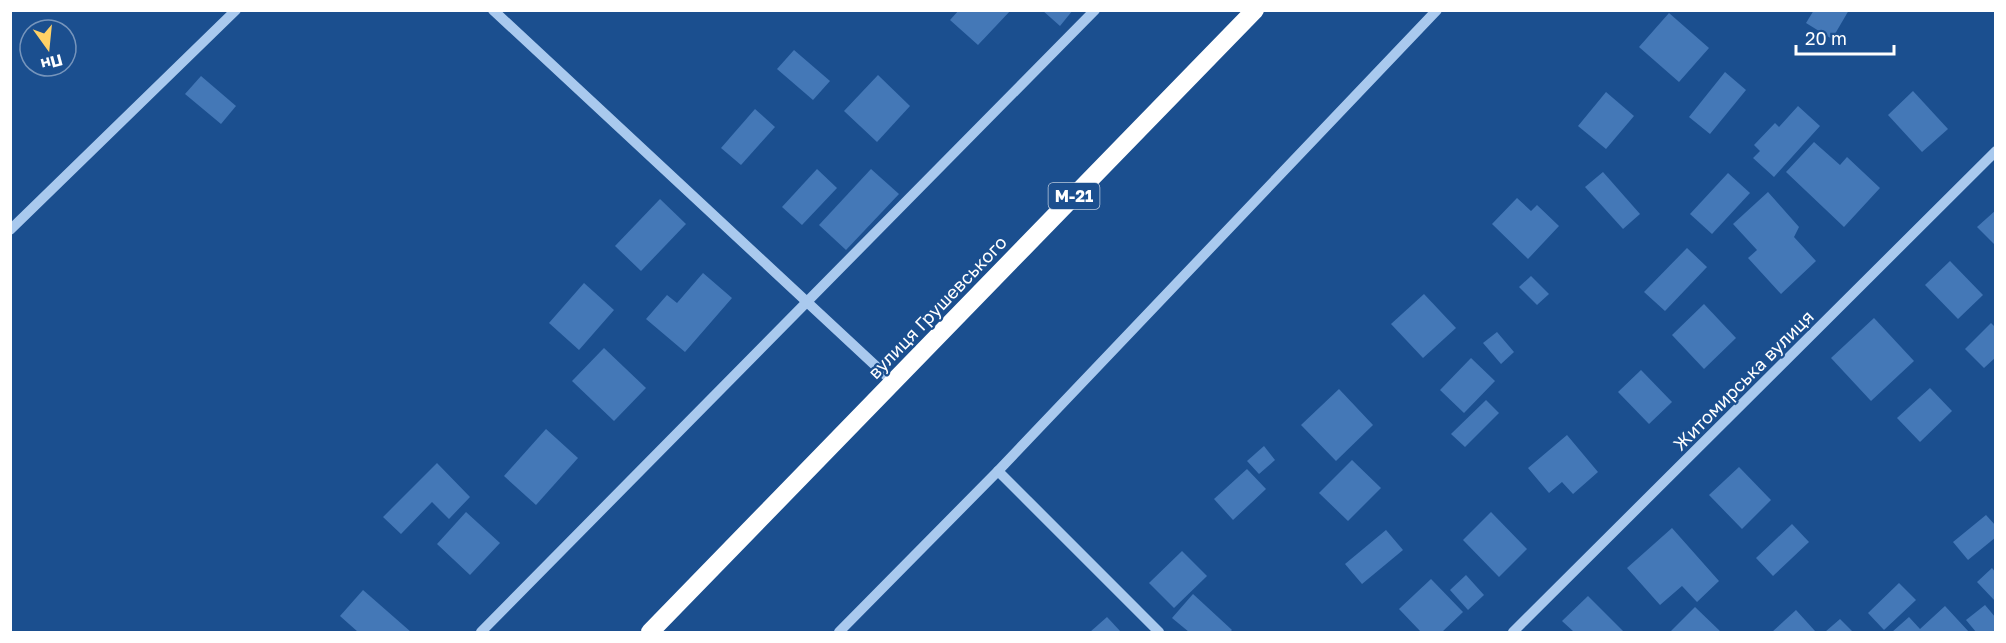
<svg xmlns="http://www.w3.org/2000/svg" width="2006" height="643" font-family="'Golos Text',sans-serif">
<rect width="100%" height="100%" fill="#1b4f8f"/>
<!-- building -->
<g fill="#4478b7">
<path d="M959,10H1011L978,45L950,20Z"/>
<path d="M1042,10H1073L1060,26Z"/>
<path d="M1814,10H1849L1832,39L1806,23Z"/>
<path d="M1669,13L1709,48L1679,82L1639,47Z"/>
<path d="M794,50L830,81L813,100L777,69Z"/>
<path d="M1725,72L1746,90L1710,134L1689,117Z"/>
<path d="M878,75L910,106L877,142L844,111Z"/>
<path d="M201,76L236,106L221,124L185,94Z"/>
<path d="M1913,91L1948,129L1922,152L1888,115Z"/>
<path d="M1606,92L1634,116L1606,149L1578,126Z"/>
<path d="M1798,106L1820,126L1774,177L1753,158L1760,151L1754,145L1775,123L1779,127Z"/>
<path d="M755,109L775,127L741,165L721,148Z"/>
<path d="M1814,142L1840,165L1847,157L1880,188L1844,227L1786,172Z"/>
<path d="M817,169L837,188L802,225L782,207Z"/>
<path d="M871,169L899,194L846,250L819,225Z"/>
<path d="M1603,172L1640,214L1623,229L1585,187Z"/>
<path d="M1728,173L1750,193L1712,234L1690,214Z"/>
<path d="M1768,192L1799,227L1794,237L1816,261L1781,294L1748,258L1757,250L1733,224Z"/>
<path d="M1517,198L1531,211L1537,205L1559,226L1528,259L1492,224Z"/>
<path d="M660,199L686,224L641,271L615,246Z"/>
<path d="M1996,210V246L1977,227Z"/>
<path d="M1687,248L1707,267L1665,311L1644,292Z"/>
<path d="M1950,261L1983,295L1958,319L1925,285Z"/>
<path d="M703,273L732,298L685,352L646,319L667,295L677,303Z"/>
<path d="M1531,276L1549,294L1537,305L1519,287Z"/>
<path d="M584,283L614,310L579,350L549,323Z"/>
<path d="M1424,294L1456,328L1423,358L1391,324Z"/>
<path d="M1704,304L1736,338L1704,369L1672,335Z"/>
<path d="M1874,318L1914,361L1871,401L1831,358Z"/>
<path d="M1991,323L1996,328V357L1984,368L1965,349Z"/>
<path d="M1497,332L1514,352L1501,364L1483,343Z"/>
<path d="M604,348L646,388L614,421L572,381Z"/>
<path d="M1471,358L1495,381L1464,413L1440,390Z"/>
<path d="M1641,370L1672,402L1649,424L1618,392Z"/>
<path d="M1930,388L1952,411L1920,442L1897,418Z"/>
<path d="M1339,389L1373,425L1336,461L1301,425Z"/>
<path d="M1486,400L1499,413L1465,447L1451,434Z"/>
<path d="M546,429L578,458L536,505L504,476Z"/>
<path d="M1567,435L1598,472L1573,494L1562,482L1549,493L1528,468Z"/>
<path d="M1264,446L1275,460L1259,474L1247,461Z"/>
<path d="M1352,460L1381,488L1348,521L1319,493Z"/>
<path d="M437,463L470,497L449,519L432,502L401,534L383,517Z"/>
<path d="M1739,467L1771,500L1742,529L1709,495Z"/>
<path d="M1247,469L1266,489L1233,520L1214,499Z"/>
<path d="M466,512L500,543L470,575L437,544Z"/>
<path d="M1491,512L1527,549L1499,577L1463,540Z"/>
<path d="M1986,515L1996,526V537L1968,560L1953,542Z"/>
<path d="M1792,524L1809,542L1773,576L1756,558Z"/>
<path d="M1672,528L1719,581L1697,602L1682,586L1660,605L1627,568Z"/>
<path d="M1386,530L1403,550L1362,584L1345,564Z"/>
<path d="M1182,551L1207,576L1174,608L1149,583Z"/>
<path d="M1992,568L1996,573V602L1977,582Z"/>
<path d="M1466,575L1484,595L1468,610L1450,590Z"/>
<path d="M1431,579L1463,612L1442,632H1421L1399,609Z"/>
<path d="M1899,583L1916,600L1884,630L1868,613Z"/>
<path d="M363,590L411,632H358L340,616Z"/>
<path d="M1193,594L1232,630L1230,632H1189L1172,618Z"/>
<path d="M1588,596L1624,632H1574L1562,621Z"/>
<path d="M1985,605L1996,618V632H1976L1966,620Z"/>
<path d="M1945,606L1969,632H1892L1909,617L1920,629Z"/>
<path d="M1695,607L1721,632H1670Z"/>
<path d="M1796,610L1815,631L1813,632H1772Z"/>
<path d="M1107,617L1121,632H1090Z"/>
<path d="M1840,619L1853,632H1825Z"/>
</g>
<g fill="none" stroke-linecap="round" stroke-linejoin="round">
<!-- minor -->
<g stroke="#a9c9ee" stroke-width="10">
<path d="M493,10L893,382"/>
<path d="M10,230L236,10"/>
<path d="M998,471L1159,632"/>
<path d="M481,632L1095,10"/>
<path d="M839,632L998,471L1437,10"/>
<path d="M1513,632L1996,151"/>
</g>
<!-- highway -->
<path stroke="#fff" stroke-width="18" d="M650,632L1255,10"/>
</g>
<g text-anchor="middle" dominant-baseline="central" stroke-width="4.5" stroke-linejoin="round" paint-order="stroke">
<!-- shield labels -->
<rect fill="#1b4f8f" stroke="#bbcadd" stroke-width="1.5" x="1048.5" y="183" width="51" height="26" rx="4.5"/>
<g font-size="16" font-weight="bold" fill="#fff">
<text x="1074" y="196">М-21</text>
</g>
<!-- street labels -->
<g font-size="18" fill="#fff" stroke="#1b4f8f">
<text transform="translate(937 307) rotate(-46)">вулиця Грушевського</text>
<text transform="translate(1743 380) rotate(-45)">Житомирська вулиця</text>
</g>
</g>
<!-- border -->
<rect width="2006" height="643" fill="none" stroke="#ffffff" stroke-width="24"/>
<!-- north arrow -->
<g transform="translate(48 48) rotate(165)"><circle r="28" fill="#1b4f8f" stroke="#7695bc" stroke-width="1.5"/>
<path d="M0-4.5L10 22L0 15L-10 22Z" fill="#ffd166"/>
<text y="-9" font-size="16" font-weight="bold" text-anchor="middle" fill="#ffffff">Пн</text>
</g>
<!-- scale -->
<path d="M1796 45v9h98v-9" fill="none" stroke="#ffffff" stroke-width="3"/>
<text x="1805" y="45" font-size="18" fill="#ffffff" stroke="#1b4f8f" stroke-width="4.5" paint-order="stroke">20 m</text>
</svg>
